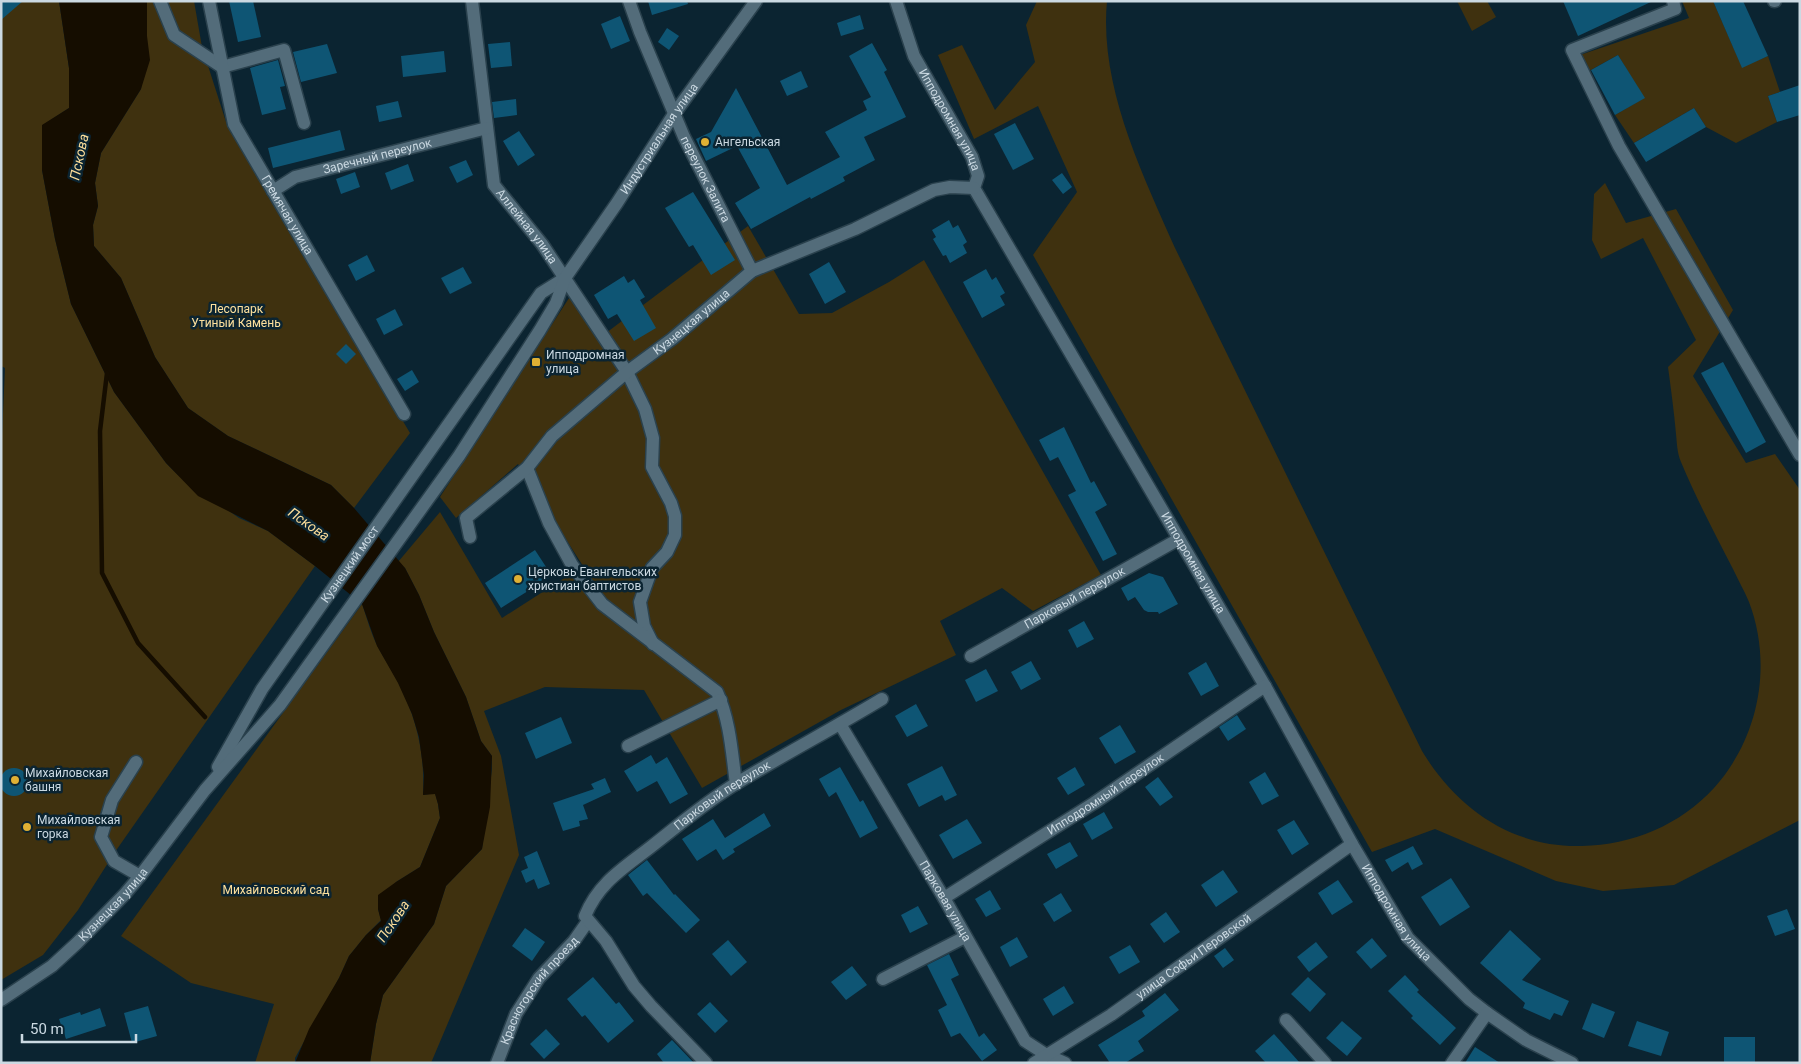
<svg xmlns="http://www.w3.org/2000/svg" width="1801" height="1064" font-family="Roboto,sans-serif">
<rect width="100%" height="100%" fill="#0b2431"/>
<!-- green -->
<g fill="#3f310f">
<path d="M1,1H59L69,68V108L43,125L42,170L55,239L71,304L114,392L166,463L178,475L239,518L268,531L315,566L115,852L78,910L43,955L1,980V459L5,368L1,366Z"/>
<path d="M147,1H194L202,47L227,125L410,433L354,508L331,485L228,436L188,408L155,357L121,278L94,246L93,225L98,206L95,183L101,153L141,89L147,36Z"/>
<path d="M1037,1H1107C1099,86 1142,173 1175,248L1422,751C1457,809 1513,848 1582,846C1632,845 1680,825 1714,788C1759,738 1773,665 1749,602C1744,590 1738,580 1733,569C1715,534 1696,498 1681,462C1677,453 1677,443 1676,434C1674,412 1671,389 1668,367L1696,340L1643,238L1601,259L1592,240L1594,194L1605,183L1626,223L1676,209L1733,310L1693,376L1746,463L1775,454L1800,490V820L1674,885L1603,891L1556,881L1435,829L1372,852L1033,255L1077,192L1038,106L974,139L938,55L962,45L995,110L1035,62L1026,25Z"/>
<path d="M1457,1H1487L1496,17L1472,31Z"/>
<path d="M1682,1H1713L1742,67L1768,56L1780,92L1768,96L1777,122L1736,143L1706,127L1694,108L1634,143L1615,115L1644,98L1618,55L1589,71L1580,55L1689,18Z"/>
<path d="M748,226L799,314L832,313L889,282L924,260L1101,575L1033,611L1002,588L940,621L956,655L841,710L702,788L644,690L545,687L484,711L501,756L519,855L431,1063H370L376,1024L383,995L434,924L446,886L482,849L492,769V756L481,741L466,697L434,632L419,595L405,568L398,562L440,512L502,618L583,566L518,464L456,518L440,497L571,295L602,336Z"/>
<path d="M362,604C367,618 371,634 378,647C384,659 393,671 399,684C417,720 425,754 423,795L435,793L438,804L440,818L420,867L396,882L378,909L381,920L366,935L349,956L339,978L295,1058V1063H255L274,1004L191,983L121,936Z"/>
</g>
<!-- water -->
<path fill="#150d00" d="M59,1H147V36L150,60L141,89L101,153L95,183L98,206L93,225L94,246L121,278L155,357L188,408L228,436L331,485L354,508L405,568L419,595L434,632L466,697L481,741L492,756L490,807L482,849L446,886L434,924L383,995L376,1024L370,1063H295L309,1029L339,978L349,956L366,935L381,921L378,909V895L396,882L420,867L440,818L438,804L435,794L423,795L424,775L419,737L412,714L398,683L377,646L362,604L315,566L268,531L198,496L166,463L114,392L71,304L55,239L42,170V125L69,108V68Z"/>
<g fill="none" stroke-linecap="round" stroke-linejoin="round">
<!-- stream -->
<path stroke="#150d00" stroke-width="4.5" d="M107,373L100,431L102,573L138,643L205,717"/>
</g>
<!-- building -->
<g fill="#0e5574">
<path d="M1,1H23L1,20Z"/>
<path d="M229,1H253L261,37L238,42Z"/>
<path d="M648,1H687L688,4L652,15Z"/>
<path d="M1563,1H1653L1578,36Z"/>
<path d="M1713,1H1743L1768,56L1742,68Z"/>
<path d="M860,15L864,29L841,36L837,23Z"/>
<path d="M620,16L630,41L611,49L601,24Z"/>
<path d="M667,28L679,36L669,50L658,42Z"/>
<path d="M510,42L512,66L491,68L488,44Z"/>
<path d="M872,43L887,70L884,72L906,117L864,137L875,160L843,177L845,181L811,199L810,197L751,229L735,203L760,188L737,146L706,161L696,139L711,132L736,88L787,185L840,157L825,132L867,110L863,101L871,97L849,56Z"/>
<path d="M327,44L337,73L301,82L293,52Z"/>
<path d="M444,51L446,72L403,77L401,56Z"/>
<path d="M1618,55L1645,98L1615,115L1591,70Z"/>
<path d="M278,60L285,86L280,87L286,109L262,115L250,68Z"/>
<path d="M801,71L808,87L787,96L780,81Z"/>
<path d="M1800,85V115L1777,122L1768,96Z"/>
<path d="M516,99L517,115L494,118L492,102Z"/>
<path d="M398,101L402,117L379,122L376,106Z"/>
<path d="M1694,108L1706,127L1646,162L1634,143Z"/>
<path d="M1015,123L1034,159L1013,170L994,134Z"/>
<path d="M340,130L345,150L273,168L268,148Z"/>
<path d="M519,131L535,155L518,166L503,141Z"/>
<path d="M466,160L473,175L457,183L449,167Z"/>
<path d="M408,164L414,181L391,190L385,173Z"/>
<path d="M355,172L360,187L341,194L336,179Z"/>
<path d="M1062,173L1072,187L1063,194L1052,180Z"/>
<path d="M693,192L735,260L711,275L693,245L689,247L665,208Z"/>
<path d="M949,220L953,228L958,225L967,242L963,245L967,253L950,263L946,255L943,256L933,239L936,237L932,230Z"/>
<path d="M367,255L375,271L356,281L348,265Z"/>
<path d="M829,262L846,292L825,304L809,274Z"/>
<path d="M463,267L472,283L450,294L441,278Z"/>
<path d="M986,269L992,280L996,277L1005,293L1000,296L1005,305L982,318L963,282Z"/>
<path d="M624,276L628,283L634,279L645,297L640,300L656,328L634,341L617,314L608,319L594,295Z"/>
<path d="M395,309L403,325L384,335L376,319Z"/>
<path d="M346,344L356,354L346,364L336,354Z"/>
<path d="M1723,362L1766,442L1746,453L1701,373Z"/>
<path d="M412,370L419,382L405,391L397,379Z"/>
<path d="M1064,427L1091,483L1094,481L1107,505L1095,512L1117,554L1103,561L1068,495L1076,491L1058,457L1050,461L1039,440Z"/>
<path d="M535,550L552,576L501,608L485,583Z"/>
<path d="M1149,573L1163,577L1178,604L1159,614L1158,612H1148L1144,610L1135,597L1128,601L1121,588Z"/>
<path d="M1084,621L1094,639L1077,648L1068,630Z"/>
<path d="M1031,661L1041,679L1021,690L1011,672Z"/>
<path d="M1206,662L1219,686L1201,696L1188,673Z"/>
<path d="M986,669L998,691L976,702L965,680Z"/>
<path d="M916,704L928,726L907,737L895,716Z"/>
<path d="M1237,715L1246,729L1228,741L1219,727Z"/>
<path d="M561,717L572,743L536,759L525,733Z"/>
<path d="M1120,725L1136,752L1115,764L1099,738Z"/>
<path d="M651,755L656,764L667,757L688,794L670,804L657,781L637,792L624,771Z"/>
<path d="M942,766L957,795L945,801L942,795L919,807L907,784Z"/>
<path d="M840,767L860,802L863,800L878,828L860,838L836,792L829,797L819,779Z"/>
<path d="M1075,767L1085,785L1068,795L1057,778Z"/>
<circle cx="14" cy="782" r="14"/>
<path d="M1265,772L1279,796L1262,805L1249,782Z"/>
<path d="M1158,777L1173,797L1160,806L1145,787Z"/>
<path d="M605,778L611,792L583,805L588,819L579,821L580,826L563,831L553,803L594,789L591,784Z"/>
<path d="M1104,812L1113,828L1092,840L1083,824Z"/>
<path d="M764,813L771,826L733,849L735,852L723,860L716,849L697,861L682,839L713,819L725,838Z"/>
<path d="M967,819L982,843L953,859L939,835Z"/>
<path d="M1294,820L1309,844L1292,855L1277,830Z"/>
<path d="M1070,842L1078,856L1056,869L1047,854Z"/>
<path d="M1413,846L1423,864L1412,870L1408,862L1392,872L1385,860Z"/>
<path d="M537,851L550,884L538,889L534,879L526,883L521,871L528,868L524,857Z"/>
<path d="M647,860L674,895L675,894L700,920L686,933L647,893L643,896L628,875Z"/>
<path d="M1223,870L1238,892L1216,907L1201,885Z"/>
<path d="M1451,878L1470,907L1440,926L1421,897Z"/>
<path d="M1338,880L1353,902L1332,915L1318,893Z"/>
<path d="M990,890L1001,909L986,917L975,899Z"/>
<path d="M1061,893L1072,911L1054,922L1043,904Z"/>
<path d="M918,906L928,924L910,933L901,915Z"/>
<path d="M1787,909L1795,929L1775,936L1767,916Z"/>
<path d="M1166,912L1180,932L1164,943L1150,924Z"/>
<path d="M525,928L545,942L532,961L512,946Z"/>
<path d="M1510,930L1541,959L1522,980L1569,1001L1562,1016L1554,1013L1550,1020L1523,1008L1525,1003L1480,963Z"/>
<path d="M1017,937L1028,957L1010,967L1000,947Z"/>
<path d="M1372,938L1387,956L1371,969L1356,952Z"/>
<path d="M728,940L747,962L731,976L712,954Z"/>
<path d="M1316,942L1328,957L1309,972L1297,957Z"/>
<path d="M1130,945L1140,962L1119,974L1109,957Z"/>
<path d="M1225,948L1234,960L1223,968L1214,956Z"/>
<path d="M949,954L959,975L951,979L979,1037L984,1033L997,1050L982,1061L960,1033L951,1037L938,1010L947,1005L927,965Z"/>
<path d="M852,966L867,985L846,1000L831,982Z"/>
<path d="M1405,975L1419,990L1417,992L1456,1028L1440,1045L1411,1018L1413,1016L1388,991Z"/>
<path d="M593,977L616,1004L619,1002L634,1021L608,1043L585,1015L582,1017L567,999Z"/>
<path d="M1308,977L1326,994L1310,1012L1291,994Z"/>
<path d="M1064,986L1074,1003L1053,1016L1043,999Z"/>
<path d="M1165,993L1179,1010L1138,1041L1144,1051L1125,1063H1110L1098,1045L1145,1016L1142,1011Z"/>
<path d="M710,1002L728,1021L715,1033L697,1014Z"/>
<path d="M1592,1003L1615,1012L1604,1038L1582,1029Z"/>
<path d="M148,1006L157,1036L132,1043L124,1013Z"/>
<path d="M100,1008L106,1026L66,1039L59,1019L80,1012L81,1015Z"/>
<path d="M1342,1021L1362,1038L1347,1056L1326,1038Z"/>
<path d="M1637,1021L1669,1032L1661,1056L1628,1046Z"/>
<path d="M546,1029L560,1044L544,1059L530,1044Z"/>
<path d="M1274,1034L1300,1063H1266L1255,1051Z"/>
<rect x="1724" y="1037" width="31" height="26"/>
<path d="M672,1040L694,1063H664L657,1054Z"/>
<path d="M1475,1047L1500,1063H1465Z"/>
</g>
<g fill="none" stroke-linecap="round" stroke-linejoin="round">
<defs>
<g id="minor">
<path d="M160,1L174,35L222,67L284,50L304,123"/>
<path id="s1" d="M209,1L234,124L404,414"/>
<path id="s2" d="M472,1L494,185L542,244L627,372L645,409L653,438L652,467L671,503L675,516V535L667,552L652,568L640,602L644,626L653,644"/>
<path id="s3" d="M629,1L640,32L684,137L752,271"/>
<path id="s4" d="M896,1L914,56L972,157L978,176L974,188L1265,686L1352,844L1408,938L1469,999L1487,1013L1526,1040L1572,1063"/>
<path d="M1673,1L1675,9L1572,50L1619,146L1800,455"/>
<path d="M1774,1H1775"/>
<path id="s5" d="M273,191L295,177L487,128"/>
<path d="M527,468L549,523L572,565L602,604L717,692C730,720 732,754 736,784"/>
<path id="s6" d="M470,537L466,518L527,468L552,436L627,372L672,339L752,271L855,229L934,190L950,187L974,188"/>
<path id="s7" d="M971,656L1179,539"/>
<path id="s8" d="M840,724L944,898L1025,1041L1045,1054L1065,1063"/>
<path d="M628,746L721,700"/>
<path d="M136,762L112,800L101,837L114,861L140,876"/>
<path id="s9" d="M218,767L262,689L541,293L565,278"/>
<path id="s10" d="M944,898L1094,803L1265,686"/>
<path d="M883,979L965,937"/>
<path id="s11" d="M1,1000L52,966L77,943L124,895L140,876L205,790L280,705L459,456L540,330L556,303L565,278L617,203L674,114L756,1"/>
<path d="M1286,1020L1325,1063"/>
<path id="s12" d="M497,1063L516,1014L539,978L574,941L588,921"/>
<path id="s13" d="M706,1063L651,1006L634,986L606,941L585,916C599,882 624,868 652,846C680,824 707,801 737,783C785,754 834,728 882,699"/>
<path id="s14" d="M1034,1063L1111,1015L1352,844"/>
<path d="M1452,1063L1487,1013"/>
</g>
</defs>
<!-- minor casing -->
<use href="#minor" stroke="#2a414d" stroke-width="15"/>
<!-- minor -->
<use href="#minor" stroke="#536c7a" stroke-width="12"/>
</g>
<!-- markers -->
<g fill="#dfb034" stroke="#0b2431" stroke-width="2">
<circle cx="705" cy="142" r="5"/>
<rect x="531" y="357" width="10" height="10" rx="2.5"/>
<circle cx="518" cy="579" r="5"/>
<circle cx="15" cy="780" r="5"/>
<circle cx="27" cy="827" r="5"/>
</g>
<g text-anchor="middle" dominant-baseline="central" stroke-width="5" stroke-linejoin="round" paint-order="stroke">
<!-- street labels -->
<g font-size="12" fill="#cbd9e2" stroke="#0b2431">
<text stroke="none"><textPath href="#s4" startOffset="131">Ипподромная улица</textPath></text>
<text stroke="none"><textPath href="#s11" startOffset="1091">Индустриальная улица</textPath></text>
<text stroke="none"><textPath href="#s5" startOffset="111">Заречный переулок</textPath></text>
<text stroke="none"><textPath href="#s3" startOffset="194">переулок Залита</textPath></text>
<text stroke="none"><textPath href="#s1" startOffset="231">Гремячая улица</textPath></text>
<text stroke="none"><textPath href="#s2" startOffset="238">Аллейная улица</textPath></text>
<text stroke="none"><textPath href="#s6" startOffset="319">Кузнецкая улица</textPath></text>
<text stroke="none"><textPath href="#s4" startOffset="641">Ипподромная улица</textPath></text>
<text stroke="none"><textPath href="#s9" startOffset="242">Кузнецкий мост</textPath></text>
<text stroke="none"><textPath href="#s7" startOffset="119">Парковый переулок</textPath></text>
<text stroke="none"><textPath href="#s10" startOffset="192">Ипподромный переулок</textPath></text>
<text stroke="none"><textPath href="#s13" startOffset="376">Парковый переулок</textPath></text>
<text stroke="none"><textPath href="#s8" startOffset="206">Парковая улица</textPath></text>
<text stroke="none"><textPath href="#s11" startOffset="148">Кузнецкая улица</textPath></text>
<text stroke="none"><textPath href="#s4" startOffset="1046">Ипподромная улица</textPath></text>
<text stroke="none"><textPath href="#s14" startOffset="192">улица Софьи Перовской</textPath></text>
<text stroke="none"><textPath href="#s12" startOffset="85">Красногорский проезд</textPath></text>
</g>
<!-- poi labels -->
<g font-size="12" fill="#cbd9e2" stroke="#0b2431" text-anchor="start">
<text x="715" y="142">Ангельская</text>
<text x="546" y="355">Ипподромная<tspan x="546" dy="14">улица</tspan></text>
<text x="528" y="572">Церковь Евангельских<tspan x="528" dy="14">христиан баптистов</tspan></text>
<text x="25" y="773">Михайловская<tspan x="25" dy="14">башня</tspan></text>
<text x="37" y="820">Михайловская<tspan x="37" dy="14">горка</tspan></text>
</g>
<!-- park labels -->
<g font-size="12" fill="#fde09d" stroke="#0b2431">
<text x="236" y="309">Лесопарк<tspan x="236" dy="14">Утиный Камень</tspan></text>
<text x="276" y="890">Михайловский сад</text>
</g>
<!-- water labels -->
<g font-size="14" font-style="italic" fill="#fbdd9a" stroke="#0b2431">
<text transform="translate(79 157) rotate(-78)">Пскова</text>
<text transform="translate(309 524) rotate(35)">Пскова</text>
<text transform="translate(393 921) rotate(-56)">Пскова</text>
</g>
</g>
<!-- border -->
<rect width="1801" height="1064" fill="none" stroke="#cbd9e2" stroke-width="5"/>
<!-- scale -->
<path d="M22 1034v8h114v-8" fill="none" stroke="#cbd9e2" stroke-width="2.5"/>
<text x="30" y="1034" font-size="15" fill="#cbd9e2" stroke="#0b2431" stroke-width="4" paint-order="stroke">50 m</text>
</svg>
